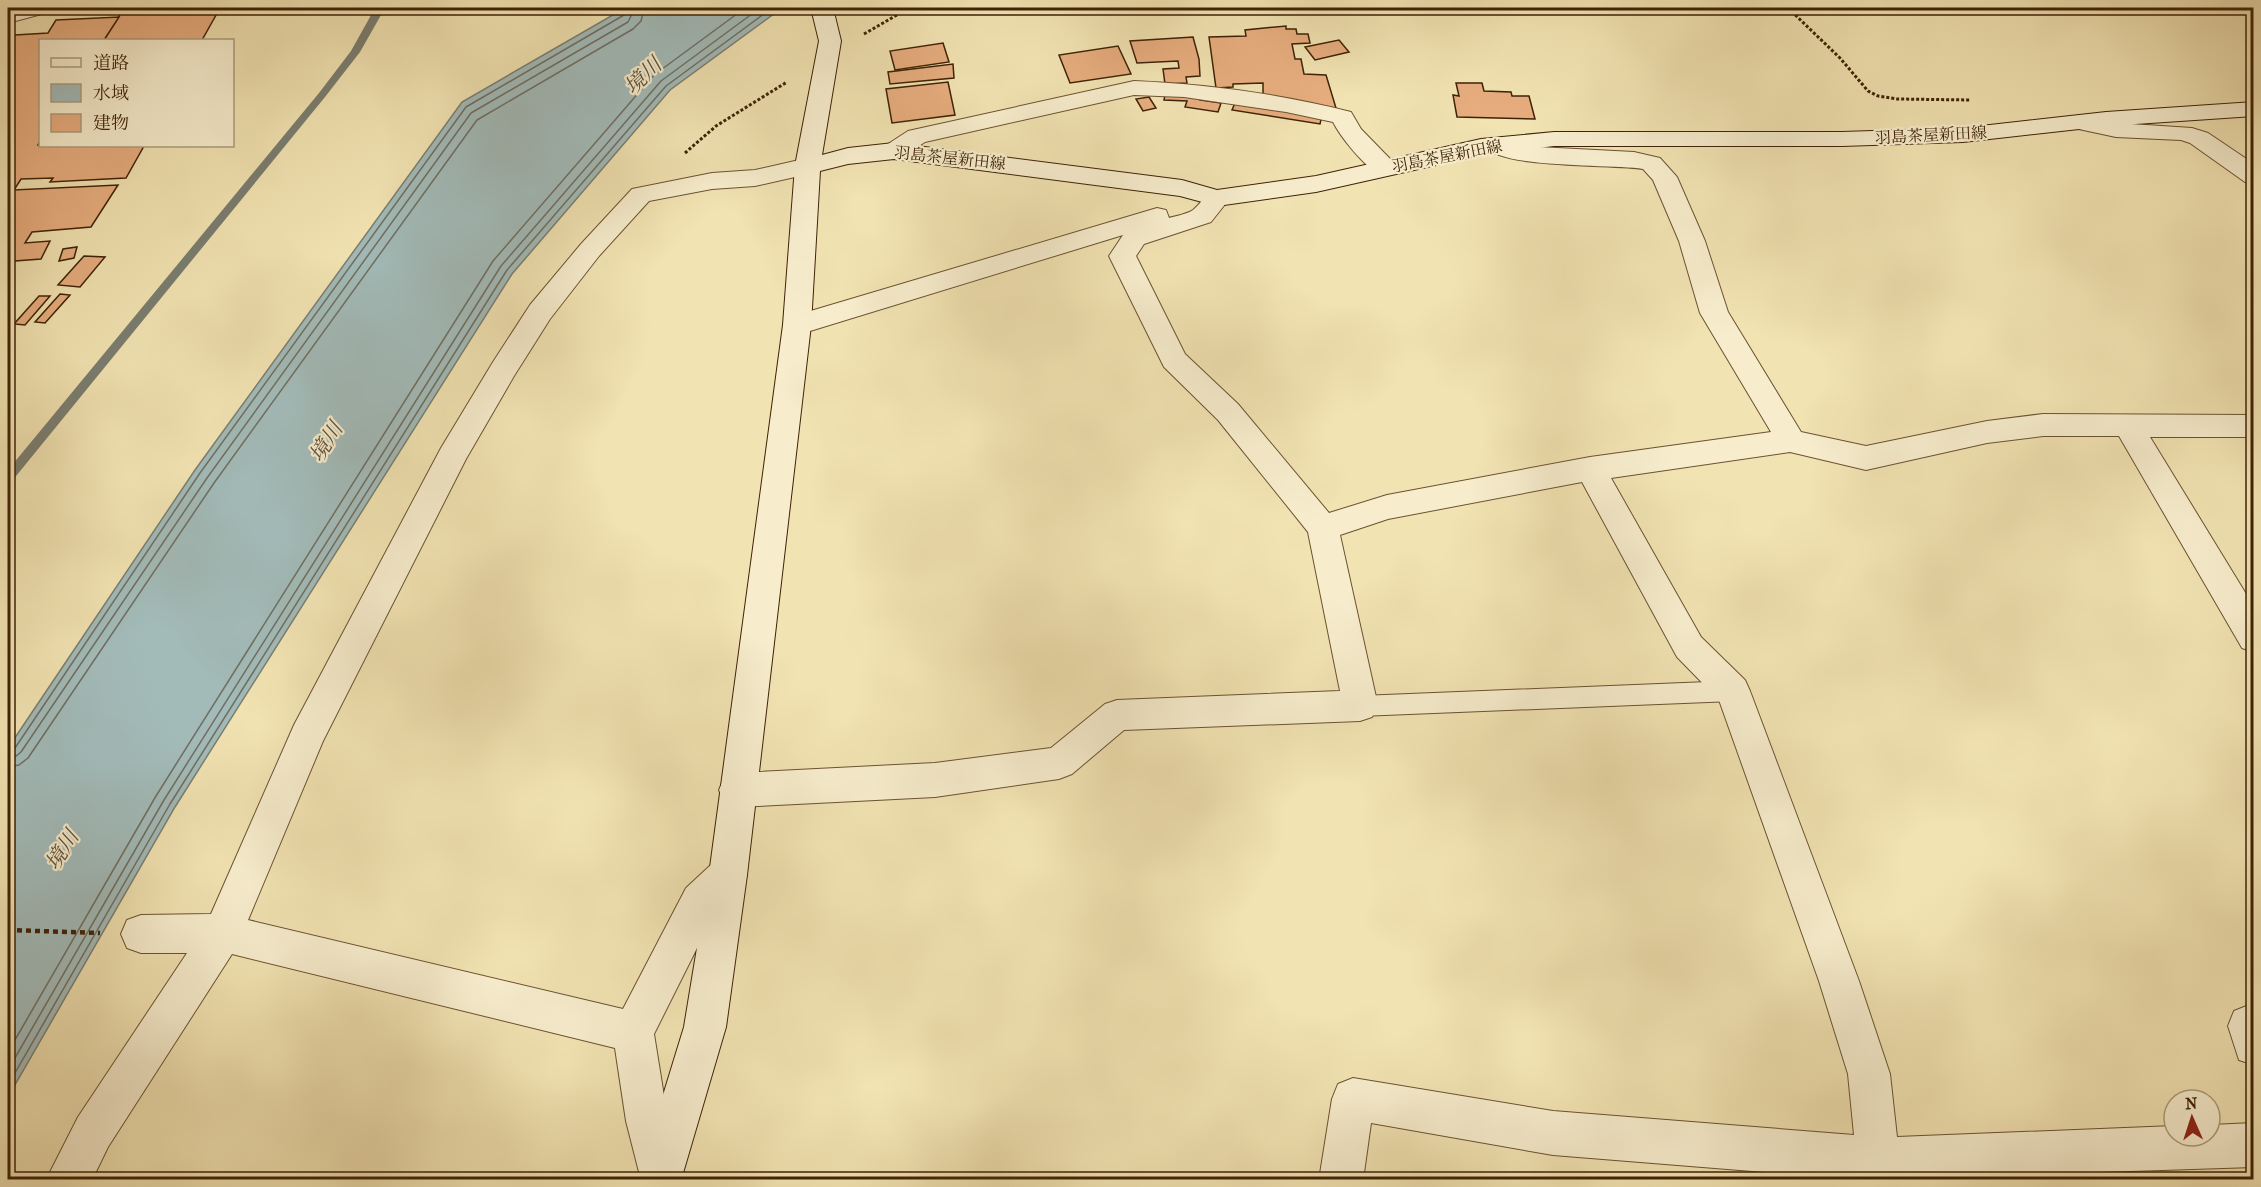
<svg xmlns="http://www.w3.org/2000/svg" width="2261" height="1187" font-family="'IM FELL French Canon','Noto Serif JP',serif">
<rect width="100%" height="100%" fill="#f2e3b2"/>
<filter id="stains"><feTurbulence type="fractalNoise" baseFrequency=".00333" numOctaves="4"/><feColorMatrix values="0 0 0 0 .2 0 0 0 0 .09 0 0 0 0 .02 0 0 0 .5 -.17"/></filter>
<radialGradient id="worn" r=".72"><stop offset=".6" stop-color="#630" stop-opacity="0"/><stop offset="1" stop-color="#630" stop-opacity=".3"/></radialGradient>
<!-- water -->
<path fill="#a2bbb9" stroke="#7a7e71" stroke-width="1.5" d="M625,8H782L670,90L512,274L175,807L8,1097V748L195,470L462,102Z"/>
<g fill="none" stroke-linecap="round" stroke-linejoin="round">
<!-- shore -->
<g stroke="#706e60" stroke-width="1.5">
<path d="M8,751L15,748L200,473L466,107L624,15L627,8"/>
<path d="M8,758L15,757L21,752L207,478L471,113L628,22L635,8"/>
<path d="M8,767L19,765L28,758L214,483L477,120L633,29L641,21L644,8"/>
<path d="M8,1052L156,796L493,261L654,75L745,8"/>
<path d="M8,1070L164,800L501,266L661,81L760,8"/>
<path d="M8,1085L170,804L507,270L666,86L772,8"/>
</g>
<!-- stream -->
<path fill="#7a7e71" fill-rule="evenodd" d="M375,8H385L360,52L325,97L12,481L8,483V470L319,93L351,51Z"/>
</g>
<!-- building -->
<g fill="#e7ad7e" stroke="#3e2206" stroke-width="1.5">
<path d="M124,8H220L202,40H104Z"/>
<path d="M119,17L104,40H40V141L38,145L144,146L126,178L50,182L53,178L21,179L14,190L118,185L91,227L32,232L25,243L50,241L41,259L15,261L8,275V102L14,93H8V45L15,35L48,33L56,20Z"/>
<path d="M1286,26V29H1296L1297,34H1308L1310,43L1292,44L1295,59H1301L1304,74L1326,75L1336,108L1263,99V83L1233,84V87L1216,88L1209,37L1246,36L1245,30Z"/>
<path d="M1193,37L1199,59L1200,76L1186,77L1187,83L1165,84L1163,69L1179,68L1178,61L1137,63L1130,41Z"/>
<path d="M1339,40L1349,52L1315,60L1305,47Z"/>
<path d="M943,43L949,62L895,70L890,51Z"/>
<path d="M1118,46L1131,74L1070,83L1059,55Z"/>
<path d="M953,64L954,78L890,84L888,72Z"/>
<path d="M948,82L955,115L892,123L886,89Z"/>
<path d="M1456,83H1482L1484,91L1511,92L1512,96H1529L1535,119L1457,117L1453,95L1459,96Z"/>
<path d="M1165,95L1201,97L1200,100L1221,103L1218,112L1185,107L1187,101L1164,100Z"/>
<path d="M1149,97L1156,108L1143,111L1136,99Z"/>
<path d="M1235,103L1322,115L1320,124L1232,110Z"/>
<path d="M77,247L74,258L59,261L63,249Z"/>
<path d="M84,256L105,257L80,287L58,285Z"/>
<path d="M60,294L70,295L45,323L35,322Z"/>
<path d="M39,296H50L25,325L14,324Z"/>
</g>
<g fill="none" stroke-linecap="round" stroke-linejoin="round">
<defs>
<g id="lane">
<path d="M34,8H55L53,11L8,23V15Z"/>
<path d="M1733,681L1741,684L1744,691L1741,698L1733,701L1360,716L1352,713L1349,706L1352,699L1360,696Z"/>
</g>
<g id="street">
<path d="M1134,81C1207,84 1280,94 1351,112L1361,129L1398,167L1394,173C1388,174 1385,175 1379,173C1365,168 1340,136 1333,122L1286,112L1184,97L1134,95L925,142C912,150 902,161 885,156L882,151L885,146L908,131Z"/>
<path d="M2083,116L2116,123L2192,128L2208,133L2254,164V184L2245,182L2190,143L2181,140L2116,137L2074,128L2071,123L2074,118Z"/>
<path d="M1497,138L1520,146L1634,152L1660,158L1677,177L1705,241L1728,312L1801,432L1866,446L1987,421L2043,414L2254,415V437H2150L2254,607V652L2242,648L2119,436H2043L1987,443L1866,470L1790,452L1611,478L1701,637L1745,680L1750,691L1859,981L1890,1074L1897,1137L2174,1126V1136H2210V1125L2254,1123V1167L1862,1180L1553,1155L1371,1123L1363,1180H1319L1332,1099L1338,1084L1353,1078L1553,1111L1854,1135L1848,1074L1819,981L1719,700L1677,657L1582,482L1388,519L1340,535L1378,706L1372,717L1360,721L1124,730L1072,774L1059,779L935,797L737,807L724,802L719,790L724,778L737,773L935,763L1051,748L1105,704L1117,700L1340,691L1308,532L1218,420L1164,367L1109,256L1123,235L797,335L787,332L783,325L787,318L1157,208L1166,210L1169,218C1176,216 1187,214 1193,210C1207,199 1204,186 1226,192L1230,198L1211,222L1144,244L1136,256L1185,354L1238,404L1329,513L1387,495L1590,457L1771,432L1700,313L1679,241L1653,180L1643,169C1612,164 1500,169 1485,146L1488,141Z"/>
<path d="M808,158L817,160L821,166L817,172L755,186L712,189L649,201L599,256L550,319L514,376L466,459L323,741L248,920L623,1009L686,888L714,862L728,857L742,862L747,875L742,888L714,914L654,1034L668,1121L683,1175L681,1180H641L626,1121L615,1048L232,954L108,1147L92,1180H46L78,1117L187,953H141L127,948L121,934L127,920L141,915L211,914L294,725L441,448L493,362L530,305L581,244L632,189L712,173L755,170Z"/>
<path d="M2249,1005H2254V1065L2239,1060L2228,1026L2234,1011Z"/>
</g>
<path id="secondary" d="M811,8H833L841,41L822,155L848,148L894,143L1182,180L1217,190L1316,176L1481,139L1554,132H1842L1963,128L2106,112L2254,102V116L2106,126L1963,142L1842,146H1554L1481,155L1316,192L1217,206L1180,196L894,159L848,164L820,171L811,325L747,875L726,1027L681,1180H637L684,1027L709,875L783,325L795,166L819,41Z"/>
</defs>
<!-- lane casing -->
<use href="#lane" stroke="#6b5231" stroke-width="2"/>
<!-- street casing -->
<use href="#street" stroke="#6b5231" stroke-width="2"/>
<!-- secondary casing -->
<use href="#secondary" stroke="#3e2206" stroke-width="2"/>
<!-- path-far1 -->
<g stroke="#3e2206" stroke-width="3" stroke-dasharray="3 2" stroke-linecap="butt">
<path d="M1788,8L1840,58L1868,91L1878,96L1897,99L1971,100"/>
<path d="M864,34L909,8"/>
<path d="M685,153L716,126L787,82"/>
</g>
<!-- path -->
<path stroke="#3e2206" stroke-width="4.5" stroke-dasharray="5 4" stroke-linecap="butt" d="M8,930L100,933"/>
<!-- lane -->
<use href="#lane" fill="#f7edcd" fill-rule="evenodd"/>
<!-- street -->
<use href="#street" fill="#f7edcd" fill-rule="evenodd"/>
<!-- secondary -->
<use href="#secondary" fill="#f7edcd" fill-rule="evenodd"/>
</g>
<g text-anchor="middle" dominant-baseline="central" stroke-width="4.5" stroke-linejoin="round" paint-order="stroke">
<!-- far-street labels -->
<g font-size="16" fill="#3e2206" stroke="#f7edcd">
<text transform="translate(1931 135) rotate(-3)">羽島茶屋新田線</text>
<text transform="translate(1447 156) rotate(-11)">羽島茶屋新田線</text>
<text transform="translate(950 158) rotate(6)">羽島茶屋新田線</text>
</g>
<!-- water labels -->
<g font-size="21" font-style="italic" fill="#5c503c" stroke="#f7edcd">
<text transform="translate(643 76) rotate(-44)">境川</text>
<text transform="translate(326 442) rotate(-57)">境川</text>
<text transform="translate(62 850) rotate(-57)">境川</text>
</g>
</g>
<!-- margin -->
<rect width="2261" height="1187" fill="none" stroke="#f2e3b2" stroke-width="30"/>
<rect x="9" y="9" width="2243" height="1169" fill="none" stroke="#3e2206" stroke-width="3"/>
<rect x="15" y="15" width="2231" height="1157" fill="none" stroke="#3e2206" stroke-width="1.5"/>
<!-- legend -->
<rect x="39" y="39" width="195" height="108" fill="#f7edcd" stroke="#ad9c7d" stroke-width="1.5"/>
<rect x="51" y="58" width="30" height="9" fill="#f7edcd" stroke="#ad9c7d" stroke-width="1.5"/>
<text x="93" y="69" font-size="18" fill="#3e2206">道路</text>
<rect x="51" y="84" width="30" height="18" fill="#a2bbb9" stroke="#ad9c7d" stroke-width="1.5"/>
<text x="93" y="99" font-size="18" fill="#3e2206">水域</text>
<rect x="51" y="114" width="30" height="18" fill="#e7ad7e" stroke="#ad9c7d" stroke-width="1.5"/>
<text x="93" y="129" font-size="18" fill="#3e2206">建物</text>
<!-- north arrow -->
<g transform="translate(2192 1118) rotate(357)"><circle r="28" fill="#f7edcd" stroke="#ad9c7d" stroke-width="1.5"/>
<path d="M0-4.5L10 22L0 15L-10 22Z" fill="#8f2418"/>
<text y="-9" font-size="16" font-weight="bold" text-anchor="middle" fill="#3e2206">N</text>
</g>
<rect width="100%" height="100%" filter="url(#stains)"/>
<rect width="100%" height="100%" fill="url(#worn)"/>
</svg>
